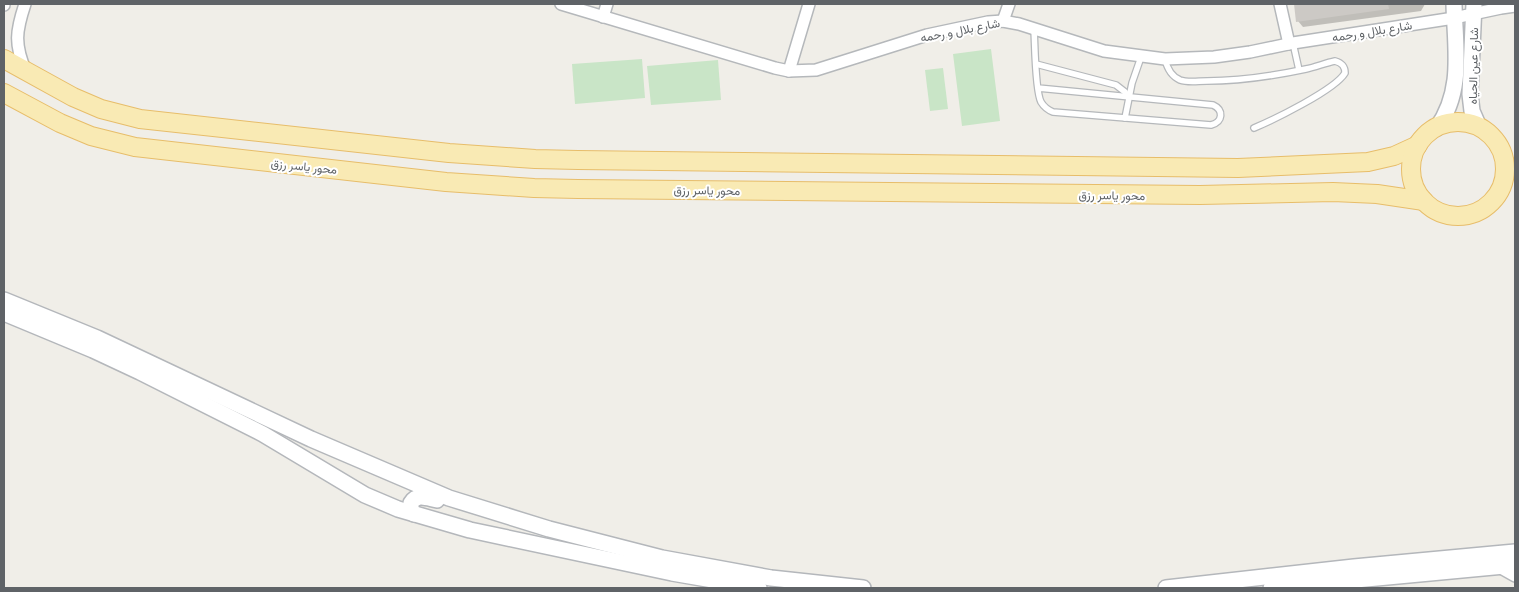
<svg xmlns="http://www.w3.org/2000/svg" width="1519" height="592" font-family="'IBM Plex Sans',Vazirmatn,sans-serif">
<rect width="100%" height="100%" fill="#f0eee8"/>
<!-- green -->
<g fill="#c9e5c7">
<path d="M991,49L1000,121L962,126L953,54Z"/>
<path d="M642,59L645,98L575,104L572,64Z"/>
<path d="M718,60L721,100L651,105L647,66Z"/>
<path d="M943,68L948,109L930,111L925,70Z"/>
</g>
<!-- shadow -->
<path fill="#0003" d="M1295,4H1425L1421,11L1303,27L1298,21Z"/>
<!-- building -->
<path fill="#ccc9c5" d="M1294,4H1388L1389,9L1296,22Z"/>
<g fill="none" stroke-linecap="round" stroke-linejoin="round">
<defs>
<g id="lane">
<path d="M1034,29C1035,45 1035,90 1041,102C1044,107 1048,110 1053,112L1211,125C1223,122 1224,110 1213,105L1038,88"/>
<path d="M1293,43L1299,70"/>
<path d="M1165,59C1167,68 1171,76 1180,80C1188,83 1198,81 1207,81C1240,81 1273,76 1306,69C1316,67 1325,63 1335,61C1342,63 1345,66 1345,73C1335,90 1273,120 1254,128"/>
<path d="M1036,64L1116,85L1125,92L1128,97"/>
<path d="M1125,118L1132,83L1141,57"/>
</g>
<g id="street">
<path d="M25,4C16,31 14,44 26,72"/>
<path d="M561,4L775,68L789,71L816,70L927,35L988,22L1003,21L1019,24L1104,51L1165,59L1214,57L1250,52L1293,43L1454,18L1501,8L1515,6"/>
<path d="M1280,4L1289,44"/>
<path d="M4,5V4"/>
<path d="M603,17L607,4"/>
<path d="M1003,21L1009,4"/>
<path d="M789,71L809,4"/>
<path d="M1499,567L1515,576"/>
</g>
<g id="secondary">
<path d="M1474,4L1470,94L1472,111L1479,127"/>
<path d="M1437,128C1464,90 1455,48 1454,4"/>
<path d="M4,300L97,338L311,439L449,498L549,529L662,558L771,578L863,588"/>
<path d="M4,313L93,350L140,372L263,434L365,495L398,509L470,530L672,573L759,588"/>
<path d="M414,514L411,511V503C417,493 427,498 437,500"/>
<path d="M1166,588L1354,567L1515,552"/>
<path d="M1271,588L1515,565"/>
</g>
<g id="primary">
<path d="M4,59L73,97L101,109L140,119L449,153L535,159L578,160L1238,168L1368,162L1394,156L1418,145"/>
<path d="M4,93L60,123L91,136L135,147L446,182L534,188L578,189L1200,195L1333,192L1377,194L1424,201"/>
<circle cx="1458" cy="169" r="47"/>
</g>
</defs>
<!-- lane casing -->
<use href="#lane" stroke="#b5b8bb" stroke-width="8"/>
<!-- street casing -->
<use href="#street" stroke="#b5b8bb" stroke-width="14"/>
<!-- secondary casing -->
<use href="#secondary" stroke="#b4b7bb" stroke-width="18"/>
<!-- primary casing -->
<use href="#primary" stroke="#e7bd6a" stroke-width="20"/>
<!-- lane -->
<use href="#lane" stroke="#fff" stroke-width="5.5"/>
<!-- street -->
<use href="#street" stroke="#fff" stroke-width="11"/>
<!-- secondary -->
<use href="#secondary" stroke="#fff" stroke-width="15"/>
<!-- primary -->
<use href="#primary" stroke="#f9eab4" stroke-width="18"/>
</g>
<g text-anchor="middle" dominant-baseline="central" stroke-width="4" stroke-linejoin="round" paint-order="stroke">
<!-- street labels -->
<g font-size="12" fill="#5f6367" stroke="#fff">
<text transform="translate(960 30) rotate(-11)">شارع بلال و رحمه</text>
<text transform="translate(1372 31) rotate(-9)">شارع بلال و رحمه</text>
<text transform="translate(1473 66) rotate(-89)">شارع عين الحياه</text>
<text transform="translate(304 166) rotate(6)">محور ياسر رزق</text>
<text transform="translate(707 190) rotate(1)">محور ياسر رزق</text>
<text transform="translate(1112 195) rotate(1)">محور ياسر رزق</text>
</g>
</g>
<!-- border -->
<rect width="1519" height="592" fill="none" stroke="#5f6367" stroke-width="10"/>
</svg>
